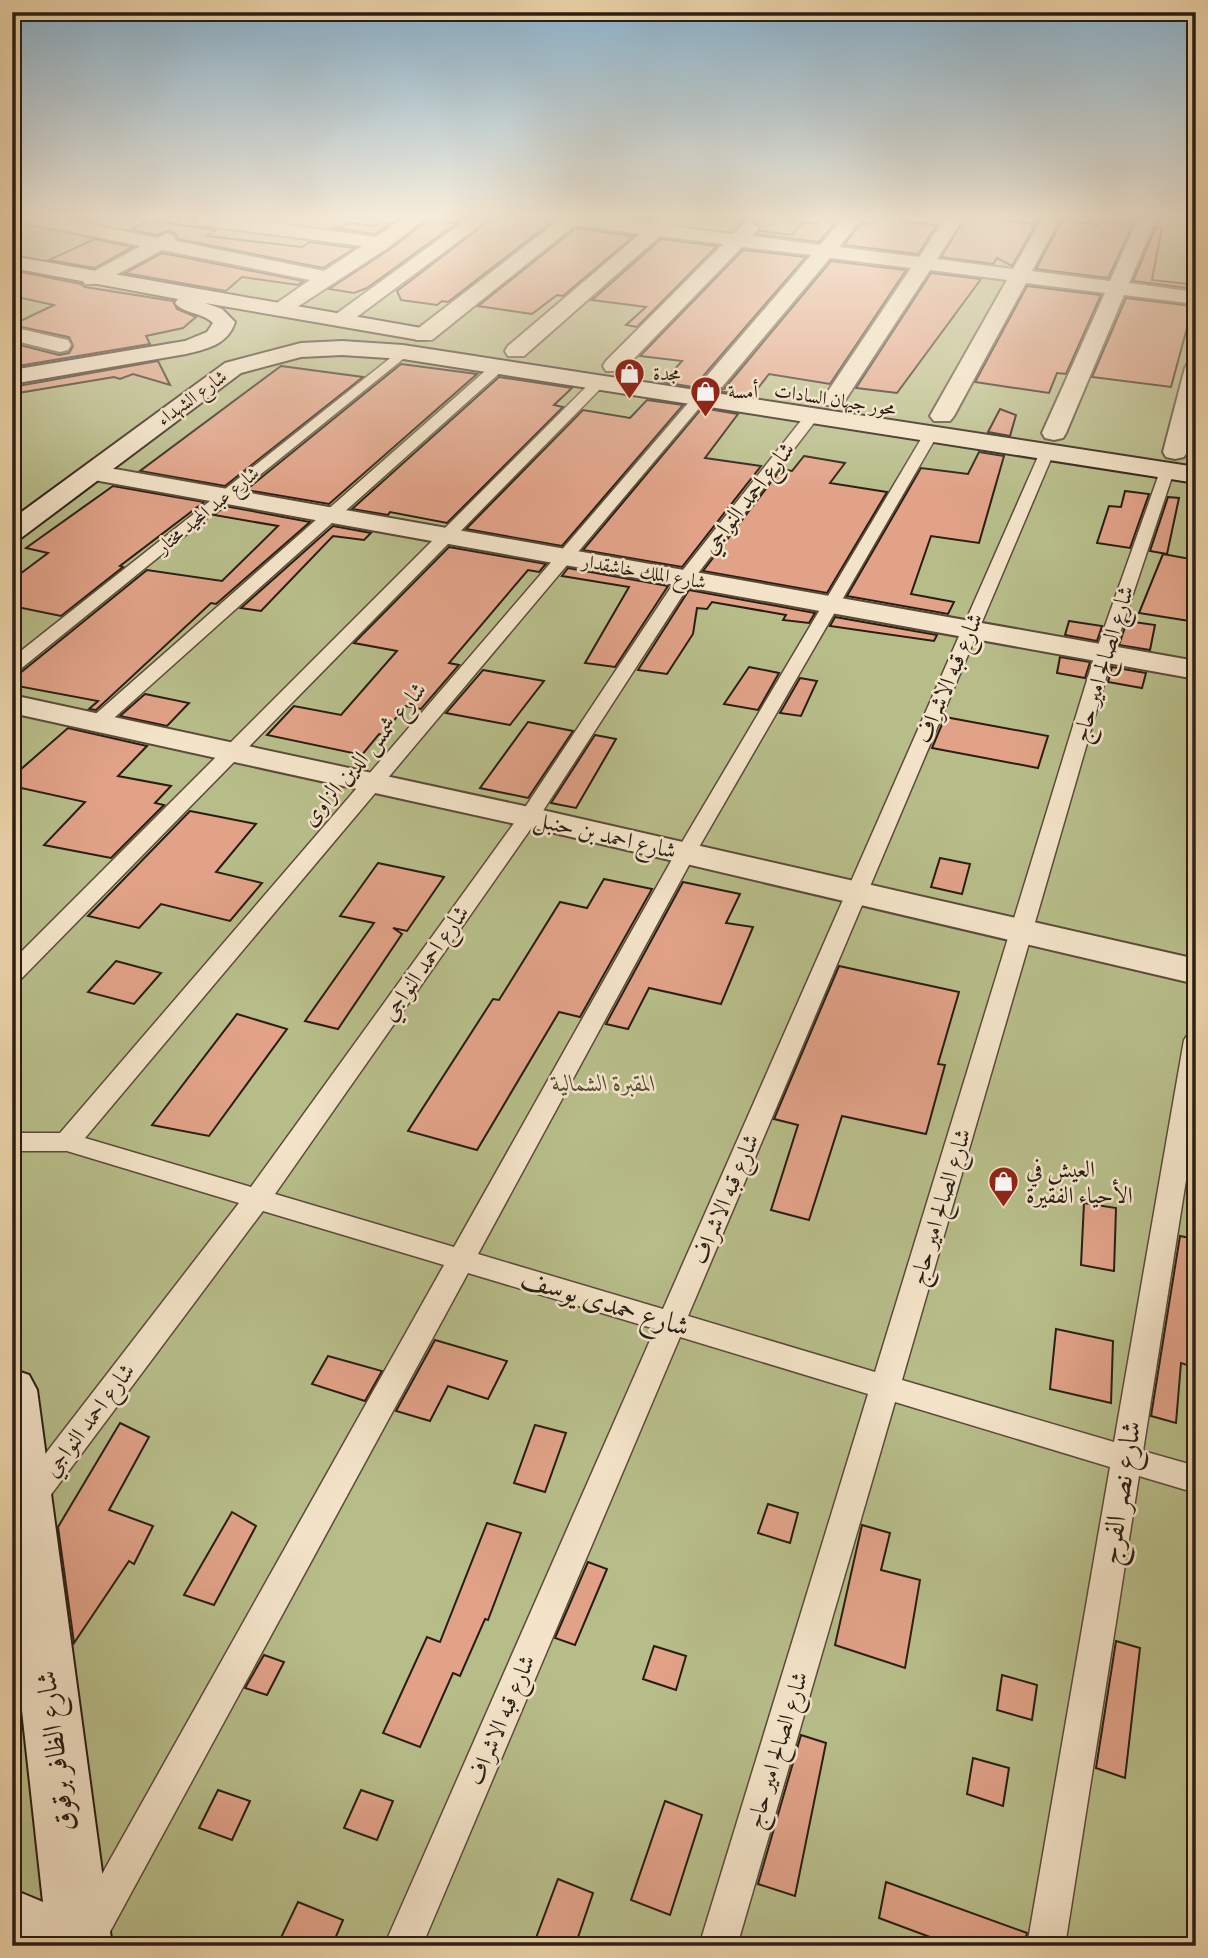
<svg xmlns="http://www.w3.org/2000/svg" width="1208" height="1958" font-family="'IM FELL Double Pica',Amiri,serif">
<rect width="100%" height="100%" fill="#ecd4aa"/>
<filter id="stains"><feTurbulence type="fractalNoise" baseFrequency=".00286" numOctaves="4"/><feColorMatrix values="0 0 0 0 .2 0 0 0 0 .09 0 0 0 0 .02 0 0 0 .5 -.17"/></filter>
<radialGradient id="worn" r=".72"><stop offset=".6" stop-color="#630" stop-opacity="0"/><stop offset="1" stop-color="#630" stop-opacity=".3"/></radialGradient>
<!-- green -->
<path fill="#b7bd89" stroke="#706d4e" stroke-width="2" d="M28,217H1196V1946H12V220Z"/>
<!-- building -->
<g fill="#e1a288" stroke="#291d13" stroke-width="2">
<path d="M462,217H465L367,288L354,293L329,289L390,249L428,220L453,223Z"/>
<path d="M494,217H542L549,224L448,302L442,301L437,305L401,300L397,291Z"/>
<path d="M966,217H976L1036,224L1012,266L997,258L993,264L941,257Z"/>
<path d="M822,218L838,220L819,242L757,234L760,231L792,235L803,222L816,224Z"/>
<path d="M875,219L937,225L918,254L844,245L861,223L871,224Z"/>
<path d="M149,220L215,230L207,236L302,247L310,242L355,248L323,268L178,239L175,233L168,231L157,235L132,230Z"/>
<path d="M1062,220L1099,225L1100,221L1133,225L1108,278L1036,269Z"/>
<path d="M382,222L391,223L375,234L332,228H340L349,223L375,226Z"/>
<path d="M1156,227H1162L1152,280L1196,285V289L1133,281Z"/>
<path d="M576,228L634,236L563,296L557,295L532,314L478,306Z"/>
<path d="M95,239L133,247L95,268L49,260Z"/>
<path d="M661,239L717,246L637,327L626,325L646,307L592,300Z"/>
<path d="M743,250L806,257L704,375L701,383L704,389L663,382L682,361L640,356Z"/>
<path d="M162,253L303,281L298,285L242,277L226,291L125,273Z"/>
<path d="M831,261L906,270L830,384L769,374L752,396L710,390L724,389Z"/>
<path d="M21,272L81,284L85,287L173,301L177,309L196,317L183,328L146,336L150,344L12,367V343L59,355L69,353L73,346L69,337L12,325L54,305L12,296V276Z"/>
<path d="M931,273L981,279L897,393L856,388Z"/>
<path d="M1027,286L1101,295L1066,374L1057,373L1049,393L975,382Z"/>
<path d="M1126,298L1193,306L1171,387L1092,377Z"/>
<path d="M158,361L170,385L133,374L120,379L114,377L12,394V387Z"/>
<path d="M401,364L477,374L329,504L246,490Z"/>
<path d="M281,366L363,377L225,486L140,471Z"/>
<path d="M499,377L572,388L554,405L563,407L447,523L390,512L388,515L352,509Z"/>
<path d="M647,400L683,405L562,546L466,529L583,410L630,418Z"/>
<path d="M702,408L738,414L705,458L761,466L682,567L583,550Z"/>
<path d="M1000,409L1016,415L1010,436L988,432Z"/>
<path d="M979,452L1004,456L979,543L931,536L911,594L954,602L948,614L847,596L921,468L968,474Z"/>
<path d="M804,456L845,463L830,483L887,492L827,593L703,571L781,469L792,471Z"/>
<path d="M113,486L204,502L120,566L123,567L61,616L12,606V580L48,553L26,548Z"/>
<path d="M1125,491L1149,494L1130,548L1097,543L1109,506L1121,507Z"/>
<path d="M1168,497L1179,498L1167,554L1150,551Z"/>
<path d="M225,506L310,522L216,604L211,603L96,710L89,709L98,701L12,685V675L20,673L147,570L222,581L278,526L214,515Z"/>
<path d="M333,526L371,533L364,540L333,536L261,611L241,608Z"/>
<path d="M449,547L546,564L539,572L528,570L449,663L459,665L421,709L405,706L383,735L379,734L362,755L267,735L294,706L341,715L397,651L354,643Z"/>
<path d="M1163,554L1196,560V622L1139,613Z"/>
<path d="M568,568L668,586L615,667L585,663L629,587L562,576Z"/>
<path d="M689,590L815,613L809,623L783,620L786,615L712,602L707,609L697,608L693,634L667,674L638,670Z"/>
<path d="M835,617L937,635L934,641L830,626Z"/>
<path d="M1069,621L1102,626L1097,641L1065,635Z"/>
<path d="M1127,621L1155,625L1150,650L1119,645Z"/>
<path d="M1060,657L1090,662L1085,678L1057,673Z"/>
<path d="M749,667L779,673L758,710L724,704Z"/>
<path d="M1112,667L1146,673L1142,688L1108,682Z"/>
<path d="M483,670L544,681L510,725L446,713Z"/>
<path d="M800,678L817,681L801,716L780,713Z"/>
<path d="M145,694L189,703L167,726L120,716Z"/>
<path d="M945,717L1048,736L1038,768L932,748Z"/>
<path d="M528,722L573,731L528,798L480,788Z"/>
<path d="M68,728L147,746L118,776L171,786L155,803L164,805L111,858L44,845L85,802L12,786V777Z"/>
<path d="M595,735L616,739L576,808L551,803Z"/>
<path d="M190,811L256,824L216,872L262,883L230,921L161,904L139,928L88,916Z"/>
<path d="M940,858L970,864L962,894L931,887Z"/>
<path d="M378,863L444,877L407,931L393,928L402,934L338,1029L305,1021L374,923L340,916Z"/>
<path d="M604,879L652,889L580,1017L559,1012L477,1150L408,1131L493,999L499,1000L560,902L587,908Z"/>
<path d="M683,882L740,894L726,923L753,927L721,1004L649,988L628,1029L606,1024Z"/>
<path d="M116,961L161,973L134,1004L88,992Z"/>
<path d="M839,966L959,992L938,1064L945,1065L926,1134L842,1116L809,1220L771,1210L798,1125L774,1119Z"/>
<path d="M237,1014L287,1029L209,1136L152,1125Z"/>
<path d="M1084,1203L1116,1208L1114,1271L1081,1265Z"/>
<path d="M1180,1236L1196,1239V1286L1193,1285L1187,1365L1181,1363L1176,1423L1151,1416Z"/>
<path d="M1056,1329L1113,1341L1111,1403L1050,1389Z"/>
<path d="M435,1340L507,1361L488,1399L448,1386L430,1421L396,1411Z"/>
<path d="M328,1356L382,1371L365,1401L312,1384Z"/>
<path d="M120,1423L149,1437L109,1510L153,1526L134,1564L129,1561L74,1643L58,1527Z"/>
<path d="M535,1425L566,1433L545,1492L514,1483Z"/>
<path d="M768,1504L798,1513L790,1543L758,1533Z"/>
<path d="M232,1512L256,1526L214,1605L184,1595Z"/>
<path d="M487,1523L521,1533L488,1620L485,1619L460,1676L453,1673L420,1747L383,1733L427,1637L440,1642Z"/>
<path d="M862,1525L890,1533L881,1570L920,1580L905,1668L835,1645Z"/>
<path d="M588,1562L607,1569L575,1645L555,1638Z"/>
<path d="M1116,1641L1140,1648L1125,1778L1096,1768Z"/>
<path d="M654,1646L686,1656L676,1690L643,1679Z"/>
<path d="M264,1655L284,1662L267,1695L245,1688Z"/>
<path d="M1002,1675L1037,1685L1032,1720L997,1710Z"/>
<path d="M801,1735L826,1743L795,1896L758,1884Z"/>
<path d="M973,1758L1009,1768L1003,1806L967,1794Z"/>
<path d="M218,1790L250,1801L232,1840L199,1828Z"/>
<path d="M361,1790L393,1801L377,1840L344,1828Z"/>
<path d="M665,1801L702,1815L670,1915L631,1900Z"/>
<path d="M558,1879L593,1893L575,1946H533Z"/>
<path d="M886,1882L1027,1933L1024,1946H954L879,1918Z"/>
<path d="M298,1902L343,1920L332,1946H277Z"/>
</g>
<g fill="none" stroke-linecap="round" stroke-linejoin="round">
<defs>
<g id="lane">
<path d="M403,348L409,352L408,355L18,671L12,672V658Z"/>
<path d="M498,363L505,367L503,370L105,726H91L89,722L91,718L493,364Z"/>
<path d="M598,379L605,383L603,386L20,980L12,982V961L593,380Z"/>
<path d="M700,394L707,398L705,401L85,1138L251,1187L520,815L679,575L807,413H817V419L692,581L539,817L275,1194L454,1247L675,854L924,434L931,430L936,431L938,434L695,854L478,1254L663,1309L1040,452L1042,449H1052L1054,452L688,1316L875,1372L1095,654L1160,471L1167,467L1172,468L1174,471L1113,654L902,1380L1114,1442L1184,1040L1188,1034L1196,1032V1117L1143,1451L1196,1466V1493L1139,1476L1065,1946H1027L1110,1467L895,1402L737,1946H699L868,1394L680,1337L422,1946H384L655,1329L468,1273L105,1941L94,1946L79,1941L73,1928L79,1915L444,1265L263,1211L41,1508L30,1512L19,1508L15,1498L19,1488L239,1203L67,1151H12V1133H60L695,395Z"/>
</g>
<g id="street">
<path d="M55,217L157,238L167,234L174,236L176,241L324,271L362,246L201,225L192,219L230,217L376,237L405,217H427L389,247L288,313H274L271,309L274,305L310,280L162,250L99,284H85L82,280L85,276L141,246L31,224L22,218Z"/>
<path d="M470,217H491L350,322H336L332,318L336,314Z"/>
<path d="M544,217H600L651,224L659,217H674L676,220L671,226L733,234L743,224L750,222L759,228L752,236L820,245L844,217H863L839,247L919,257L946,217H964L937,259L1013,269L1043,217H1061L1032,271L1110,281L1139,217H1157L1129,283L1196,292V304L1124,295L1066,433L1063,438L1054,440L1045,438L1042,433L1105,293L1026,283L954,416L950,421H934L930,416L1007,280L930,270L842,405H826L822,400L911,268L830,258L722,387H706L703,382L706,377L811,255L742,247L622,371H606L603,366L606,361L723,244L660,236L524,356H508L505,351L508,346L640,234L575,225L432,340H416L413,335L416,330L555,223L547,221Z"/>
<path d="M12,327L68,340L71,345L68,350L60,352L12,340Z"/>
<path d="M1196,361C1196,391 1201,432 1184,457L1175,459L1166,457L1163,452L1185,368L1188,363Z"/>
<path d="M92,465L1196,661V679L83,478L79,473L83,468Z"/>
<path d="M12,695L529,807L1196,959V984L529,827L12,713Z"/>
</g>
<g id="secondary">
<path d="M12,256L427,329L430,334L427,339L419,340L205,303L222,309L235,322C228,345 206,349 186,354L12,384V370L185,341L207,332L213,323C202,312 184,314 175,303L178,299L12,268Z"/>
<path d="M342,341L403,345L1196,467V483L403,359L342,355L301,357L241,373L21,538L12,540V519L225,363L301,343Z"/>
<path d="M12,1369L29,1375L37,1390L112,1946H12V1889L43,1902L12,1619Z"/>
</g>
</defs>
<!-- lane casing -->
<use href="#lane" stroke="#5a4b39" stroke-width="3"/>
<!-- street casing -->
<use href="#street" stroke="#5a4b39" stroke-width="4"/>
<!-- secondary casing -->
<use href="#secondary" stroke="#291d13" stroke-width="4"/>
<!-- lane -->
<use href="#lane" fill="#f3e3c8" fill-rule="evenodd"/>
<!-- street -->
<use href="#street" fill="#f3e3c8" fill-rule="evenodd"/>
<!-- secondary -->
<use href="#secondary" fill="#f3e3c8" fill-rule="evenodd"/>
</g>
<!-- sky -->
<linearGradient id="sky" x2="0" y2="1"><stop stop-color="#89b5d2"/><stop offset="0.44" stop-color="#f6ecd9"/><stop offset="1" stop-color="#f6ecd9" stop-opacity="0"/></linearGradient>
<rect width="1208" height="491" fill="url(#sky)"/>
<!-- icons -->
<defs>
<symbol id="shop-pin" viewBox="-11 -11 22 30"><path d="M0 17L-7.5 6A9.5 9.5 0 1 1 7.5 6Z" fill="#8f2418" stroke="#f3e3c8"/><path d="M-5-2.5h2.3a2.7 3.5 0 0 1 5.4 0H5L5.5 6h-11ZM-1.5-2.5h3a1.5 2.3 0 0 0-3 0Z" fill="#fff"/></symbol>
</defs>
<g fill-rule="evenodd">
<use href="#shop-pin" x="612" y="356" width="35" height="47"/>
<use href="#shop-pin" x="688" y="374" width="35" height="47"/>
<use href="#shop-pin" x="986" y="1164" width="35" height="47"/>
</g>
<g text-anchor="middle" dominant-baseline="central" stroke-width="5" stroke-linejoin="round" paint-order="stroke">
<!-- far-poi labels -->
<g font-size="19" fill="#291d13" stroke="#f3e3c8" text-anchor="start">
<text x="653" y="374">مجدة</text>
<text x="728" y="392">أمسة</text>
</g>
<!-- far-street labels -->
<g font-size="19" fill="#291d13" stroke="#f3e3c8">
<text transform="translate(192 398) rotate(-36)">شارع الشهداء</text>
<text transform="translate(835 400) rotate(9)">محور جيهان السادات</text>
<text transform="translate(208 510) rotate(-39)">شارع عبد المجيد مختار</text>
<text transform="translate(644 572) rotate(10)">شارع الملك خاشقدار</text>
</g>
<!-- street labels -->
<g font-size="23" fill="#291d13" stroke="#f3e3c8">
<text transform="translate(748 498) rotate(-52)">شارع احمد النواجي</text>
<text transform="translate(1103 664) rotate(-73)">شارع الصالح امير حاج</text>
<text transform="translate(949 678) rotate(-67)">شارع قبه الاشراف</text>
<text transform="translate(364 754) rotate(-50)">شارع شمس الدين الزاوى</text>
<text transform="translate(605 835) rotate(13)">شارع احمد بن حنبل</text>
<text transform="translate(425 963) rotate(-55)">شارع احمد النواجي</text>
<text transform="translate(725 1199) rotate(-67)">شارع قبه الاشراف</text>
<text transform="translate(940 1207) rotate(-73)">شارع الصالح امير حاج</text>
<text transform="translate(89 1420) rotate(-53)">شارع احمد النواجي</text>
<text transform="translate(501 1720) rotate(-67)">شارع قبه الاشراف</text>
<text transform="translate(777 1750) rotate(-73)">شارع الصالح امير حاج</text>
</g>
<!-- park labels -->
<g font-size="23" font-style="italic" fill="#544d36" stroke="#f3e3c8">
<text x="604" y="1083">المقبرة الشمالية</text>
</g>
<!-- poi labels -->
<g font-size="23" fill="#291d13" stroke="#f3e3c8" text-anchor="start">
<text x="1026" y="1169">العيش في<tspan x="1026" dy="26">الأحياء الفقيرة</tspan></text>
</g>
<!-- near-street labels -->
<g font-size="28" fill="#291d13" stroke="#f3e3c8">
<text transform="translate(605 1303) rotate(17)">شارع حمدى يوسف</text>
<text transform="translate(1121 1493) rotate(-81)">شارع نصر الفرج</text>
<text transform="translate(56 1751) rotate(-97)">شارع الظافر برقوق</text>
</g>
</g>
<!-- margin -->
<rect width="1208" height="1958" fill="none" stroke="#ecd4aa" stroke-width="42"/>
<rect x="14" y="14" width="1180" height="1930" fill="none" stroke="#291d13" stroke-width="3.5"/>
<rect x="21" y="21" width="1166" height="1916" fill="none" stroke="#291d13" stroke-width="2"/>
<rect width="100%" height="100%" filter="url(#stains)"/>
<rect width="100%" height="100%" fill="url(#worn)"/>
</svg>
